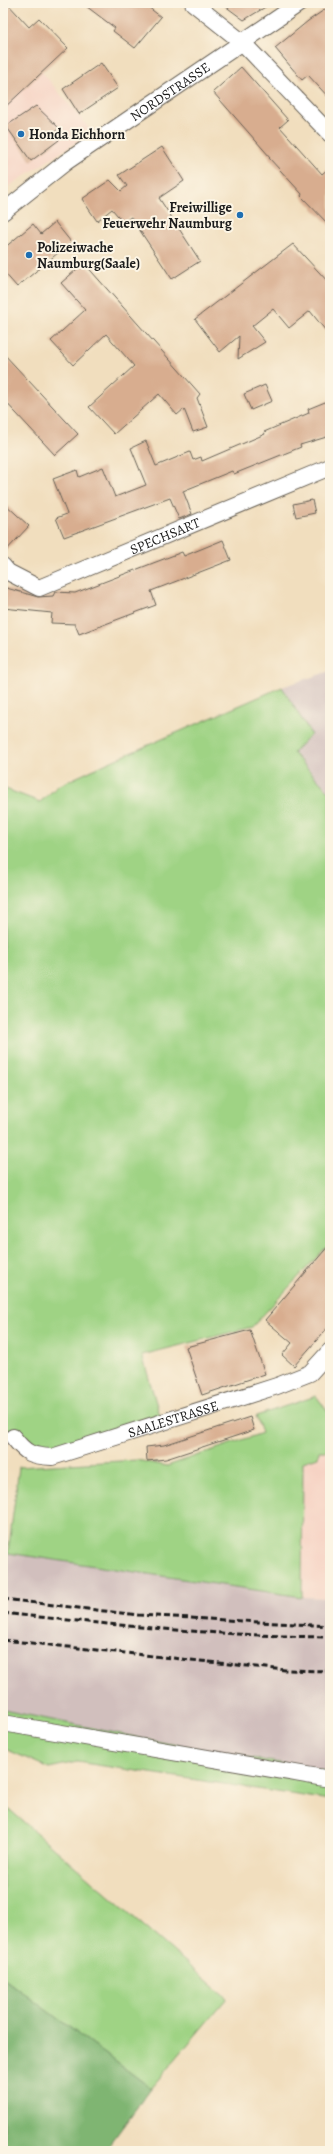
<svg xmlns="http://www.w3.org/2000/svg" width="333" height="2154" font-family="Alegreya,serif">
<rect width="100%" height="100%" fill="#fcf5e5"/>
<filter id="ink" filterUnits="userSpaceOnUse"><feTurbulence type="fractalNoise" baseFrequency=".025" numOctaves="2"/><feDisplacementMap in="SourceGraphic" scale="8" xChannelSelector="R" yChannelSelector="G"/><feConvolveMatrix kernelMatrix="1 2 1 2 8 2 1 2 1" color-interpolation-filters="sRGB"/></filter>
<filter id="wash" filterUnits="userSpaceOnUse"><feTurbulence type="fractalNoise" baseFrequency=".012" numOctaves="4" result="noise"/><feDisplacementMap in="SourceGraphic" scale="16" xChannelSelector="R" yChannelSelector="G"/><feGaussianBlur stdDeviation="0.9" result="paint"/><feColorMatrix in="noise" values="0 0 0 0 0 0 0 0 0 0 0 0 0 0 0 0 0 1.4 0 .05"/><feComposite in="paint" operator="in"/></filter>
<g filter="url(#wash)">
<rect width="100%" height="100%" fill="#f1debe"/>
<!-- built -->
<g fill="#f6d2c3">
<path d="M22,48L92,132L3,190V66Z"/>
<path d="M319,1451H330V1598L302,1597L303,1462L318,1457Z"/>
</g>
<!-- industrial -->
<g fill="#d1bfbd">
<path d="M330,671V793L293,753L282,687Z"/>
<path d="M3,1551L302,1597L330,1598V1772L155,1741L3,1710Z"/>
</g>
<!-- green -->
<g fill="#9fd384" stroke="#5e7850">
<path d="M282,687L311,734L293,753L330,793V1243L252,1327L142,1355L160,1416L54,1453L24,1451L3,1427V788L40,802L58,786L107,763Z"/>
<path d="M316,1396L330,1414V1451H319L318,1457L303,1462L302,1597L8,1553L19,1467L137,1460L167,1466L262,1433L256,1416Z"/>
<path d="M3,1710L155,1741L330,1772V1800L77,1762L49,1768L3,1748Z"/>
<path d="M3,1804L227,1998L151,2088L3,1978Z"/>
</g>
<!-- forest -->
<path fill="#7fb572" stroke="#4e6847" d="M3,1978L151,2088L105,2151H3Z"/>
<g id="blocks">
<!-- building -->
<g fill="#d8ad8f">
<path d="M3,3H7L29,27L39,18L68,48L3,109Z"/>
<path d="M82,3H143L161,17L135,48L113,31L115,28Z"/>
<path d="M221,3H272L244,20Z"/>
<path d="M330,6V99L308,75L302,80L275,48L308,21Z"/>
<path d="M101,63L118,88L79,114L63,89Z"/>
<path d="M241,67L288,120L280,127L322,174L330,167V226L301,196L302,194L269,158L270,157L213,92Z"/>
<path d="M36,106L59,128L54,133L59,140L31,161L6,126Z"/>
<path d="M162,147L184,181L159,198L200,261L172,279L131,217L123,222L112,209L97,221L82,199L110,180L121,191L127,186L119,175Z"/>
<path d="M55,222L71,242L17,287L3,271V249L33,224L41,234Z"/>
<path d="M293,244L330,284V336L310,311L289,328L273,309L252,326L265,342L238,359L239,336L220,352L195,319Z"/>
<path d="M84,263L200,394L197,398L208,427L193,432L184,409L177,415L159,394L114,434L89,407L134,366L106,334L73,365L51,341L85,310L61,283Z"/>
<path d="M3,353L78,434L55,455L3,399Z"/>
<path d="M265,385L272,401L251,410L244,394Z"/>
<path d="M330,400V436L300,445L301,447L234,474L232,471L183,491L192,514L179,519L170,498L64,537L56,518L67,514L53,479L77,470L79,477L103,467L115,497L146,485L131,448L146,441L156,466L190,452L193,460L201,457L202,461L265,434L264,432L309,413L308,409Z"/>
<path d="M312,500L315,513L296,517L293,504Z"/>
<path d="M3,502L29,526L3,554Z"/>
<path d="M223,540L231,560L151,591L156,605L79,634L75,624L51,623L52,613L3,608V587L38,597L53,596L55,592L75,593L182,552L184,556Z"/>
<path d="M330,1244V1325L294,1366L282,1355L292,1343L265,1320Z"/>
<path d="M250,1330L265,1374L202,1395L186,1347Z"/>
<path d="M250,1417L254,1430L166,1459L147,1461L146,1447L164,1445Z"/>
</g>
</g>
</g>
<g filter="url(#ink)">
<use href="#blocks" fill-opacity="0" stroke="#676055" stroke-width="1"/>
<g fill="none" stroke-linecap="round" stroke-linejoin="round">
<defs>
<g id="minor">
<path d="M193,3L242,42L330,134"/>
<path id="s1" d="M3,212L66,162L300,3"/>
<path id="s2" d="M3,566L8,572L39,588L330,467"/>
<path id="s3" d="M13,1437C26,1454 32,1456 52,1457L277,1386L310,1373L330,1351"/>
<path d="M3,1723L330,1779"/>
</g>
</defs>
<!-- minor casing -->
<use href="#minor" stroke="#676055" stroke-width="18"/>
<!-- minor -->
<use href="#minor" stroke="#fff" stroke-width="16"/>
<!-- rail -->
<g stroke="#1c1c1c" stroke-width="3" stroke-dasharray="6 3" stroke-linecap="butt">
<path d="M3,1599L138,1615L330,1626"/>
<path d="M3,1613C111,1625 221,1636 330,1637"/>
<path d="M3,1640L285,1670L330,1671"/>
</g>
</g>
</g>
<!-- markers -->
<g fill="#1f6fb2" stroke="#fcf5e5" stroke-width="1.5">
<circle cx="21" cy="134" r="4"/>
<circle cx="240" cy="215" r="4"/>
<circle cx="29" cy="255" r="4"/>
</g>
<g text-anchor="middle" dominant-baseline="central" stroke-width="4" stroke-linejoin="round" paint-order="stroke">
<!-- street labels -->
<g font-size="14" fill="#1c1c1c" stroke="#fcf5e5">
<text stroke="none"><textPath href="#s1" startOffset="206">NORDSTRASSE</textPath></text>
<text stroke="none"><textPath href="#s2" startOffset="179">SPECHSART</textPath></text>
<text stroke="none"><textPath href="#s3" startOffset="173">SAALESTRASSE</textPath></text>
</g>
<!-- poi labels -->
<g font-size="14" font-weight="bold" fill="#1c1c1c" stroke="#fcf5e5" text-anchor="start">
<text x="29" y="134">Honda Eichhorn</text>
<text x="232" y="207" text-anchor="end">Freiwillige<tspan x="232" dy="16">Feuerwehr Naumburg</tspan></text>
<text x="37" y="247">Polizeiwache<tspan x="37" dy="16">Naumburg(Saale)</tspan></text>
</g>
</g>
<!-- margin -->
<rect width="333" height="2154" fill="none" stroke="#fcf5e5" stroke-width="16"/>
</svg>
